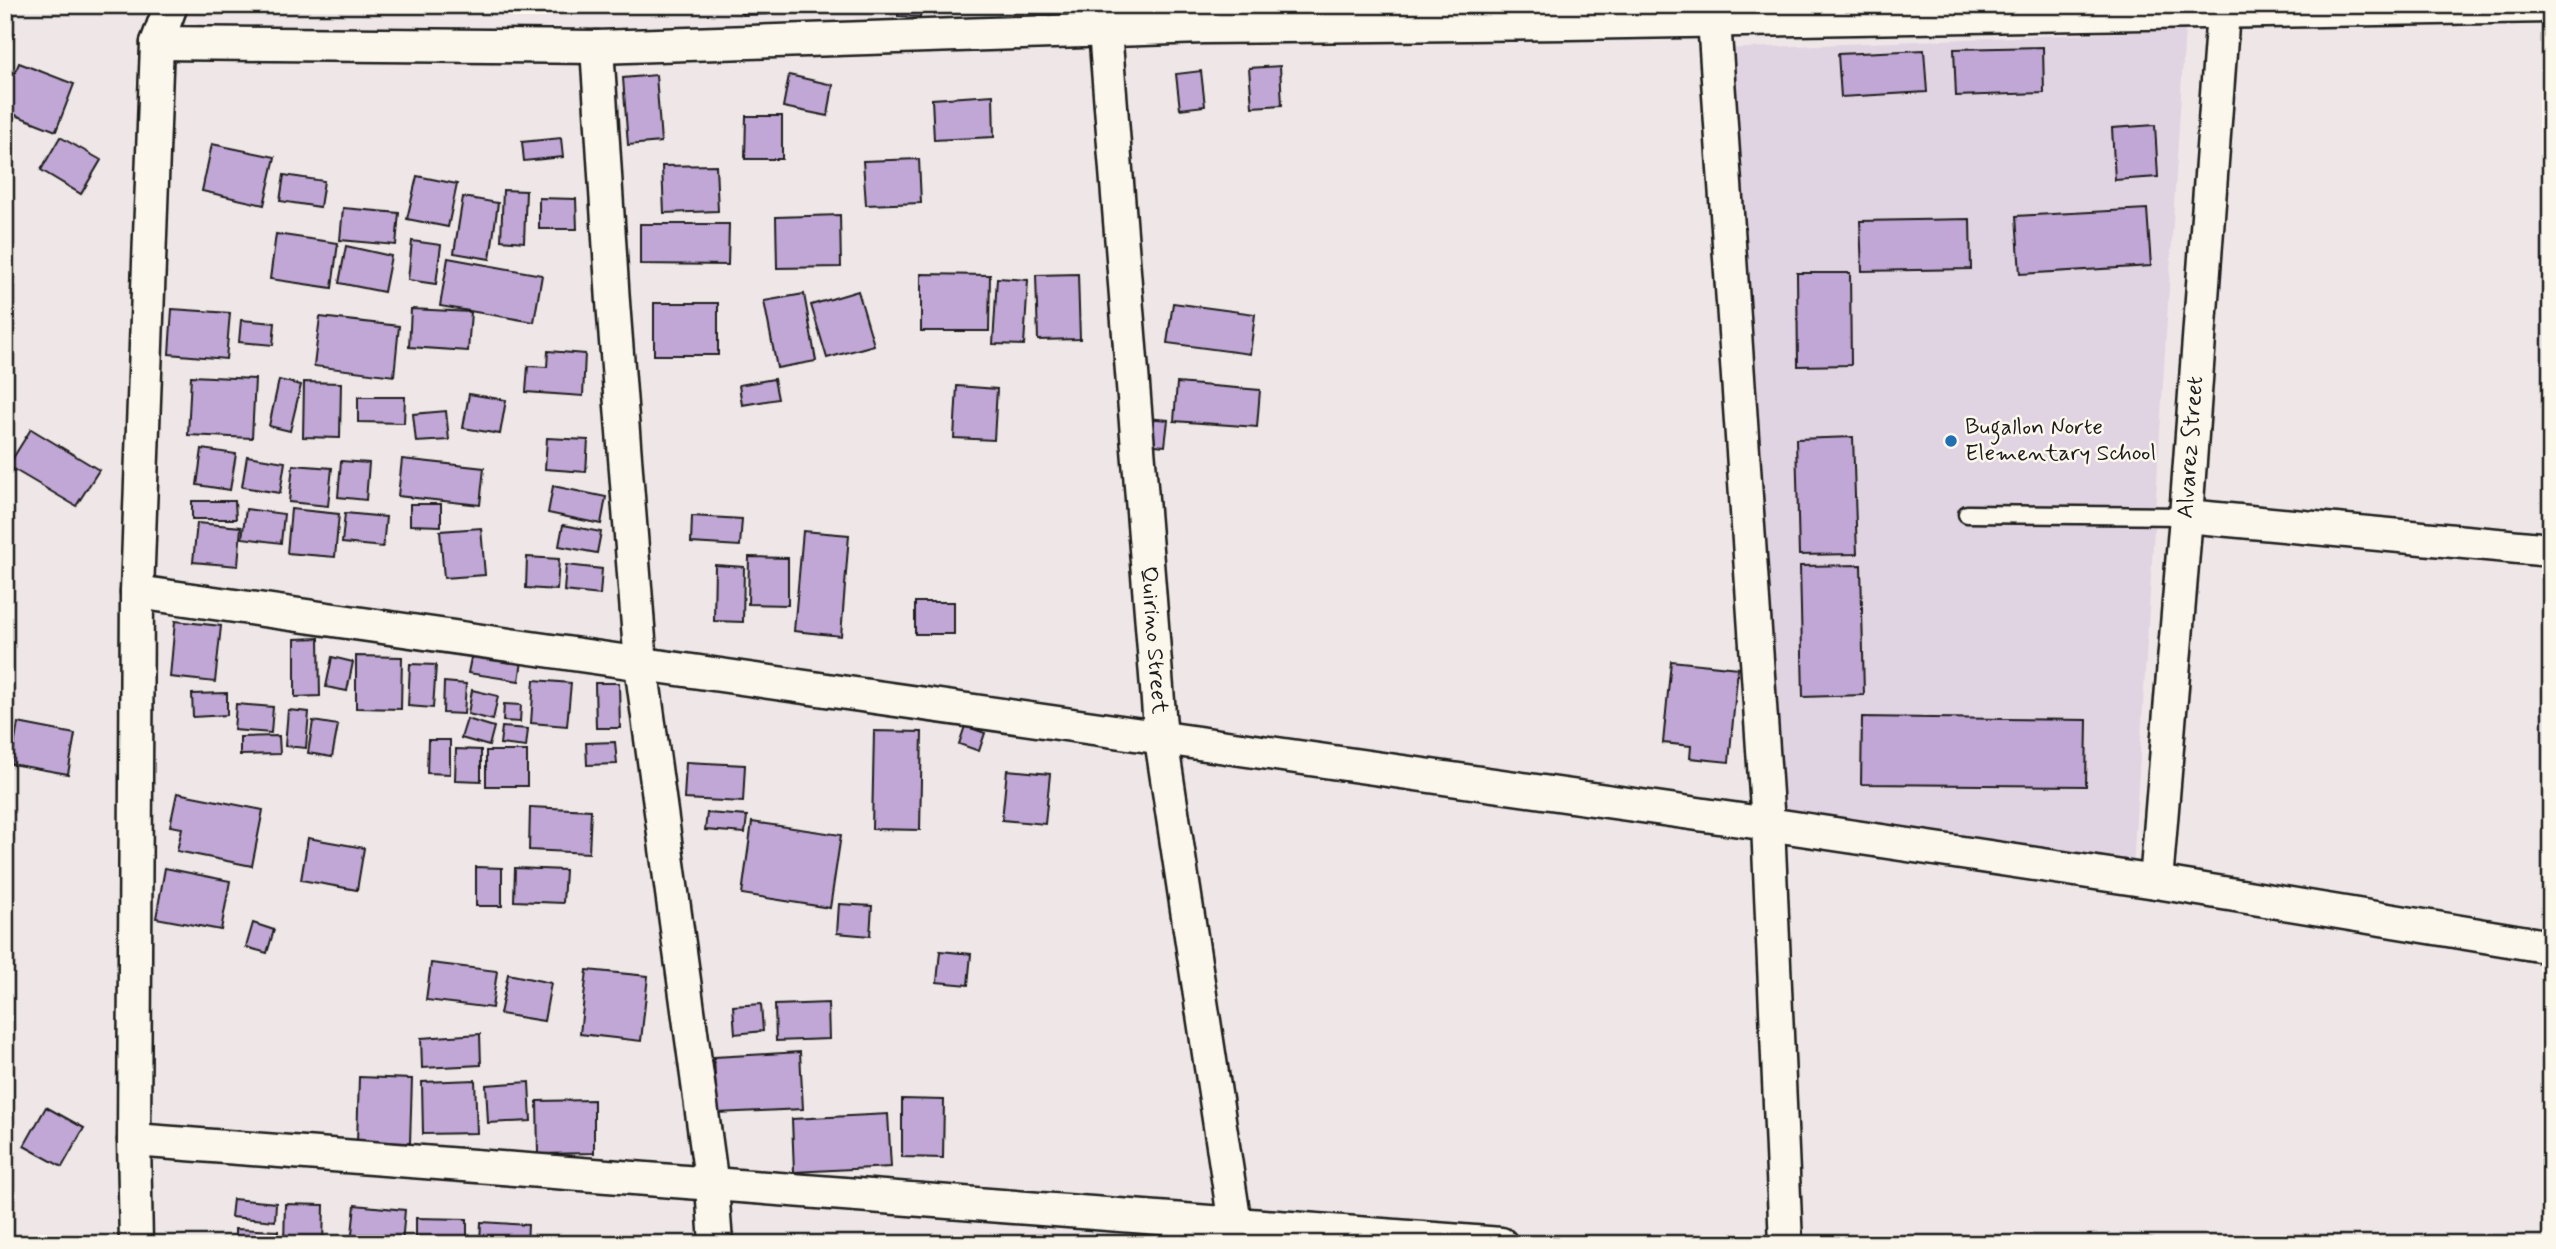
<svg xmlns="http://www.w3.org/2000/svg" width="2556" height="1249" font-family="Mynerve,sans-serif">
<rect width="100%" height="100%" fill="#efe7e7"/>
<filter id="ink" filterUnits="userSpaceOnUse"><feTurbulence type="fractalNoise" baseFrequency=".0143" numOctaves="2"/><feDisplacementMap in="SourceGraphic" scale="14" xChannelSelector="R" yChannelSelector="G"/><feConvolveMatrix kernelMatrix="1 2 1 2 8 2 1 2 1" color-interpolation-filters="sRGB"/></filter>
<g filter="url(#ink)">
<!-- built -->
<path fill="#e1d4e2" d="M2185,30L2132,885L1762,832L1721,49Z"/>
<!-- building -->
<g fill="#c0a7d5" stroke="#1c1c1c" stroke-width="2">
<path d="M742,5H767L768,14L742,15Z"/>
<path d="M898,5H921L920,17L898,16Z"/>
<path d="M2043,47L2044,93L1956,96L1954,49Z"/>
<path d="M1924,50L1927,92L1841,97L1838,54Z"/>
<path d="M19,63L74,84L56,131L5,111V97Z"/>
<path d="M1280,66L1282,105L1252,107L1249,68Z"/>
<path d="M1201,71L1205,106L1180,109L1176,74Z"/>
<path d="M656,75L661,142L628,145L623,78Z"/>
<path d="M789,75L833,85L828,116L783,107Z"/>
<path d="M993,95L994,137L934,140L932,99Z"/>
<path d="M746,116H782V159H745Z"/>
<path d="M2155,125L2158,177L2115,180L2112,128Z"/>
<path d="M60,137L101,160L81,194L41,170Z"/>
<path d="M561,138L563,157L524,161L522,142Z"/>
<path d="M212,144L275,157L264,205L202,191Z"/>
<path d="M919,159L921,203L866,205L863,161Z"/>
<path d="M716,165L718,211L664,213L662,166Z"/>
<path d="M284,175L324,181L320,207L280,201Z"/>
<path d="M417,176L457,184L448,227L407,219Z"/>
<path d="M503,190L526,191L524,242L501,240Z"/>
<path d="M463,197L498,203L490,259L454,253Z"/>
<path d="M539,198L576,199L577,229H539Z"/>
<path d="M343,208L399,213L396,245L340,240Z"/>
<path d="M2147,209L2151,266L2020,274L2016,216Z"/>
<path d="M840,215L841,267L777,268L776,217Z"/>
<path d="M1970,219L1971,269L1862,271L1860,221Z"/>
<path d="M640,224H729L728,265L640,264Z"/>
<path d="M276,234L338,243L332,288L270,279Z"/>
<path d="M412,241L441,245L436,284L408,280Z"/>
<path d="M346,246L391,256L384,292L339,283Z"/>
<path d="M448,258L542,275L534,322L440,306Z"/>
<path d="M1797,273H1850L1851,365L1798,366Z"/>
<path d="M921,274L990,275L989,331H921Z"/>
<path d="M1078,274L1080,339L1038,340L1036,275Z"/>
<path d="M997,278L1028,280L1024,345L993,344Z"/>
<path d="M858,291L874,345L827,358L811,305Z"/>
<path d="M804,294L816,361L777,368L764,301Z"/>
<rect x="654" y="303" width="64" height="52"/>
<path d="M1173,303L1255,314L1250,354L1167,343Z"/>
<path d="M172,309L230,313L226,359L169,354Z"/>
<path d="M411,309L471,312L468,351L409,347Z"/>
<path d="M320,317L399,326L394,376L314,366Z"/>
<path d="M241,320L275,323L273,345L239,342Z"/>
<path d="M548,351L585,354L583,396L526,392L528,366L547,367Z"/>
<path d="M191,376L255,379L252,438L188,435Z"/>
<path d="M774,379L778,399L742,405L739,385Z"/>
<path d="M279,380L301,385L290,431L269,426Z"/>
<path d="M304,382L341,383L340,438L303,437Z"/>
<path d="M1177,383L1260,390L1257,427L1174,421Z"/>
<path d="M957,386L997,389L994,440L954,438Z"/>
<path d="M469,394L506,400L500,434L463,428Z"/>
<path d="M358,397H405L404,423L358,422Z"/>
<path d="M446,411L449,440L416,442L413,414Z"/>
<path d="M1146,418L1168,420L1165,446L1144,444Z"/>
<path d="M31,429L99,470L76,506L8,466Z"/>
<path d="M1853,437L1857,554L1799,555L1796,439Z"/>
<path d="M547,438L588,440L586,472L545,469Z"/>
<path d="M202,449L236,454L230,490L197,485Z"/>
<path d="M247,456L285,462L280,493L242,487Z"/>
<path d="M402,459L484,468L480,505L398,496Z"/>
<path d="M341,461L369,463L366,500L338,497Z"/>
<path d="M293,465L332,468L328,506L289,502Z"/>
<path d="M553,486L606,497L601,524L548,513Z"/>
<path d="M192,501H235L236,519H192Z"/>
<path d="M410,504H441V526L410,525Z"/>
<path d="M246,509L284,514L281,543L242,538Z"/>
<path d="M291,509L339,514L335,557L287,553Z"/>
<path d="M345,513L386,517L383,547L342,543Z"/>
<path d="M692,516L742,519L740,546L691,543Z"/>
<path d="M197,523L241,527L238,566L193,562Z"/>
<path d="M563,525L601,532L597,553L559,546Z"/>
<path d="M481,528L485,575L444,578L440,531Z"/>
<path d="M803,531L849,535L841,636L794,631Z"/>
<path d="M527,557L559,559L557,590L526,588Z"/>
<path d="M749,557L788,558V605L748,604Z"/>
<path d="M566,565L602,569L600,595L564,591Z"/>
<path d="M715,565L744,567L743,622L714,621Z"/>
<path d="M1861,565L1864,695L1803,697L1800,566Z"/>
<rect x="915" y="602" width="39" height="32"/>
<path d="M175,621L221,626L215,682L170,677Z"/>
<path d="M319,638L320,696L295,697V639Z"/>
<path d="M472,653L522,661L519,681L468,673Z"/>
<path d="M356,656L402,657L401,709L356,708Z"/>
<path d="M332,657L353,662L347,691L326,687Z"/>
<path d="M1671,661L1738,668L1729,762L1690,758L1691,746L1663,743Z"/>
<path d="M410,664L436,665L433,708L408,706Z"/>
<path d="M534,680L571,683L567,726L531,723Z"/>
<path d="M444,682L466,684L464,714L443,713Z"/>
<path d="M595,683H619L620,728H596Z"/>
<path d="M472,690L498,696L493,720L468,714Z"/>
<path d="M227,693V715L193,717L192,694Z"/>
<path d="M236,704L273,707L271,733L234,730Z"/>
<path d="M504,704L521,705L520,722L503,721Z"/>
<path d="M288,710L309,712L306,748L285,746Z"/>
<path d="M1862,717L2087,720L2086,786L1861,784Z"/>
<path d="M467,719L494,727L489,746L461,738Z"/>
<path d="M313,721L338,725L332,757L308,753Z"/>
<path d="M18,723L75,734L68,774L11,764Z"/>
<path d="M965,726L985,733L979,751L959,744Z"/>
<path d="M502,727L528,729L526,747L500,744Z"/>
<path d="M874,731L922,732L920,830L872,829Z"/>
<path d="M279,736L280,754L240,755V737Z"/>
<path d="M428,740H450V774L427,773Z"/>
<path d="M615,742L617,764L587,765L586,743Z"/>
<path d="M456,749L481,750V781L455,780Z"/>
<rect x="486" y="751" width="41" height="35"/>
<path d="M686,762L745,765L743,802L684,799Z"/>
<path d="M1007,770L1050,774L1045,824L1002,820Z"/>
<path d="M177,793L263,810L252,866L177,851L182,828L170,826Z"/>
<path d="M530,807L591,810L589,853L529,850Z"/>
<path d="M707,813L747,816L745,833L705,830Z"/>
<path d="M752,822L841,835L830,908L742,894Z"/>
<path d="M308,838L364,848L357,890L301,880Z"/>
<path d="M476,867L502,868V906H476Z"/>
<path d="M165,868L230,881L221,930L156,918Z"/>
<path d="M515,868L565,870L563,903L514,901Z"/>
<path d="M839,904L872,906L870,936L837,933Z"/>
<path d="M253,923L274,930L267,953L246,947Z"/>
<path d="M940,951L971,954L968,985L937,982Z"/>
<path d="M431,963L497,971L492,1008L426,1000Z"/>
<path d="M587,970L648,976L641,1041L580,1034Z"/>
<path d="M508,974L551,983L544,1021L500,1014Z"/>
<path d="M828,1003L829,1039L776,1041L775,1005Z"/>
<path d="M761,1004L763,1031L735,1034L733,1006Z"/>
<path d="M480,1034L481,1065L422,1068L421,1038Z"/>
<path d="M800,1052L803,1109L717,1113L714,1057Z"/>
<path d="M359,1077L412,1079L410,1143L357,1142Z"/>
<path d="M475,1080L477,1133L423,1134L422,1082Z"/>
<path d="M529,1082L531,1121L488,1123L486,1085Z"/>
<path d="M902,1099L944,1100L943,1158L902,1157Z"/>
<path d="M594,1100V1153L538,1154L537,1101Z"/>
<path d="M46,1107L84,1128L62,1167L24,1146Z"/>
<path d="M888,1114L891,1167L794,1172L792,1119Z"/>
<path d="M233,1199L276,1203L275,1221L231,1217Z"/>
<path d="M285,1204L324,1205L323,1244H284Z"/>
<path d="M355,1205L405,1210L402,1244H351Z"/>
<path d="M416,1218L467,1219V1244H416Z"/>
<path d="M481,1222L528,1225L527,1244H480Z"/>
<path d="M235,1229L278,1231V1244H235Z"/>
<path d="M593,1239V1244H537L536,1240Z"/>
</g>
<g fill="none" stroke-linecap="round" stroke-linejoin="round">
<defs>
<path id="lane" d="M1967,514L2186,516"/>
<g id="street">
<path d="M1713,5L1768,824L1786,1244"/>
<path id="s1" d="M1105,31L1161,739L1238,1244"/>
<path d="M157,43L597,47L1204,27L1568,23L2551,6"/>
<path d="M597,47L613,302L641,665L712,1186L716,1244"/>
<path d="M2186,516L2551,550"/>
<path d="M137,592L1768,824L2156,882L2551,947"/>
<path id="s2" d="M2156,882L2186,516L2223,12"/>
<path d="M134,1140L1501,1244"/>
<path d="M136,1244L134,1140L137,592L157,43L171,5"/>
</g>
</defs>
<!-- lane casing -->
<use href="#lane" stroke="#1c1c1c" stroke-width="21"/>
<!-- street casing -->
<use href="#street" stroke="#1c1c1c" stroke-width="37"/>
<!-- lane -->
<use href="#lane" stroke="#fbf7ec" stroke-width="16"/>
<!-- street -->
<use href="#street" stroke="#fbf7ec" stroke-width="32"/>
</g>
</g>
<!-- markers -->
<circle fill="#1f6fb2" stroke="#fbf7ec" stroke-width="2.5" cx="1951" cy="441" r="7"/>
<g text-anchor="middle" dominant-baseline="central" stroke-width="5" stroke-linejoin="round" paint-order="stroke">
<!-- poi labels -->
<g font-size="23" fill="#1c1c1c" stroke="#fbf7ec" text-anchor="start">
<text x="1965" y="428">Bugallon Norte<tspan x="1965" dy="26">Elementary School</tspan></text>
</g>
<!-- street labels -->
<g font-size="23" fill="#1c1c1c" stroke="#fbf7ec">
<text stroke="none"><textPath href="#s2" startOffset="436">Alvarez Street</textPath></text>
<text stroke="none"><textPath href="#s1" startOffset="611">Quirino Street</textPath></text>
</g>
</g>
<!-- margin -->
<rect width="2556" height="1249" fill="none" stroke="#fbf7ec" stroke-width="28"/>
<rect x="14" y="14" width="2528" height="1221" fill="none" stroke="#1c1c1c" stroke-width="2.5" filter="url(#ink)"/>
</svg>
